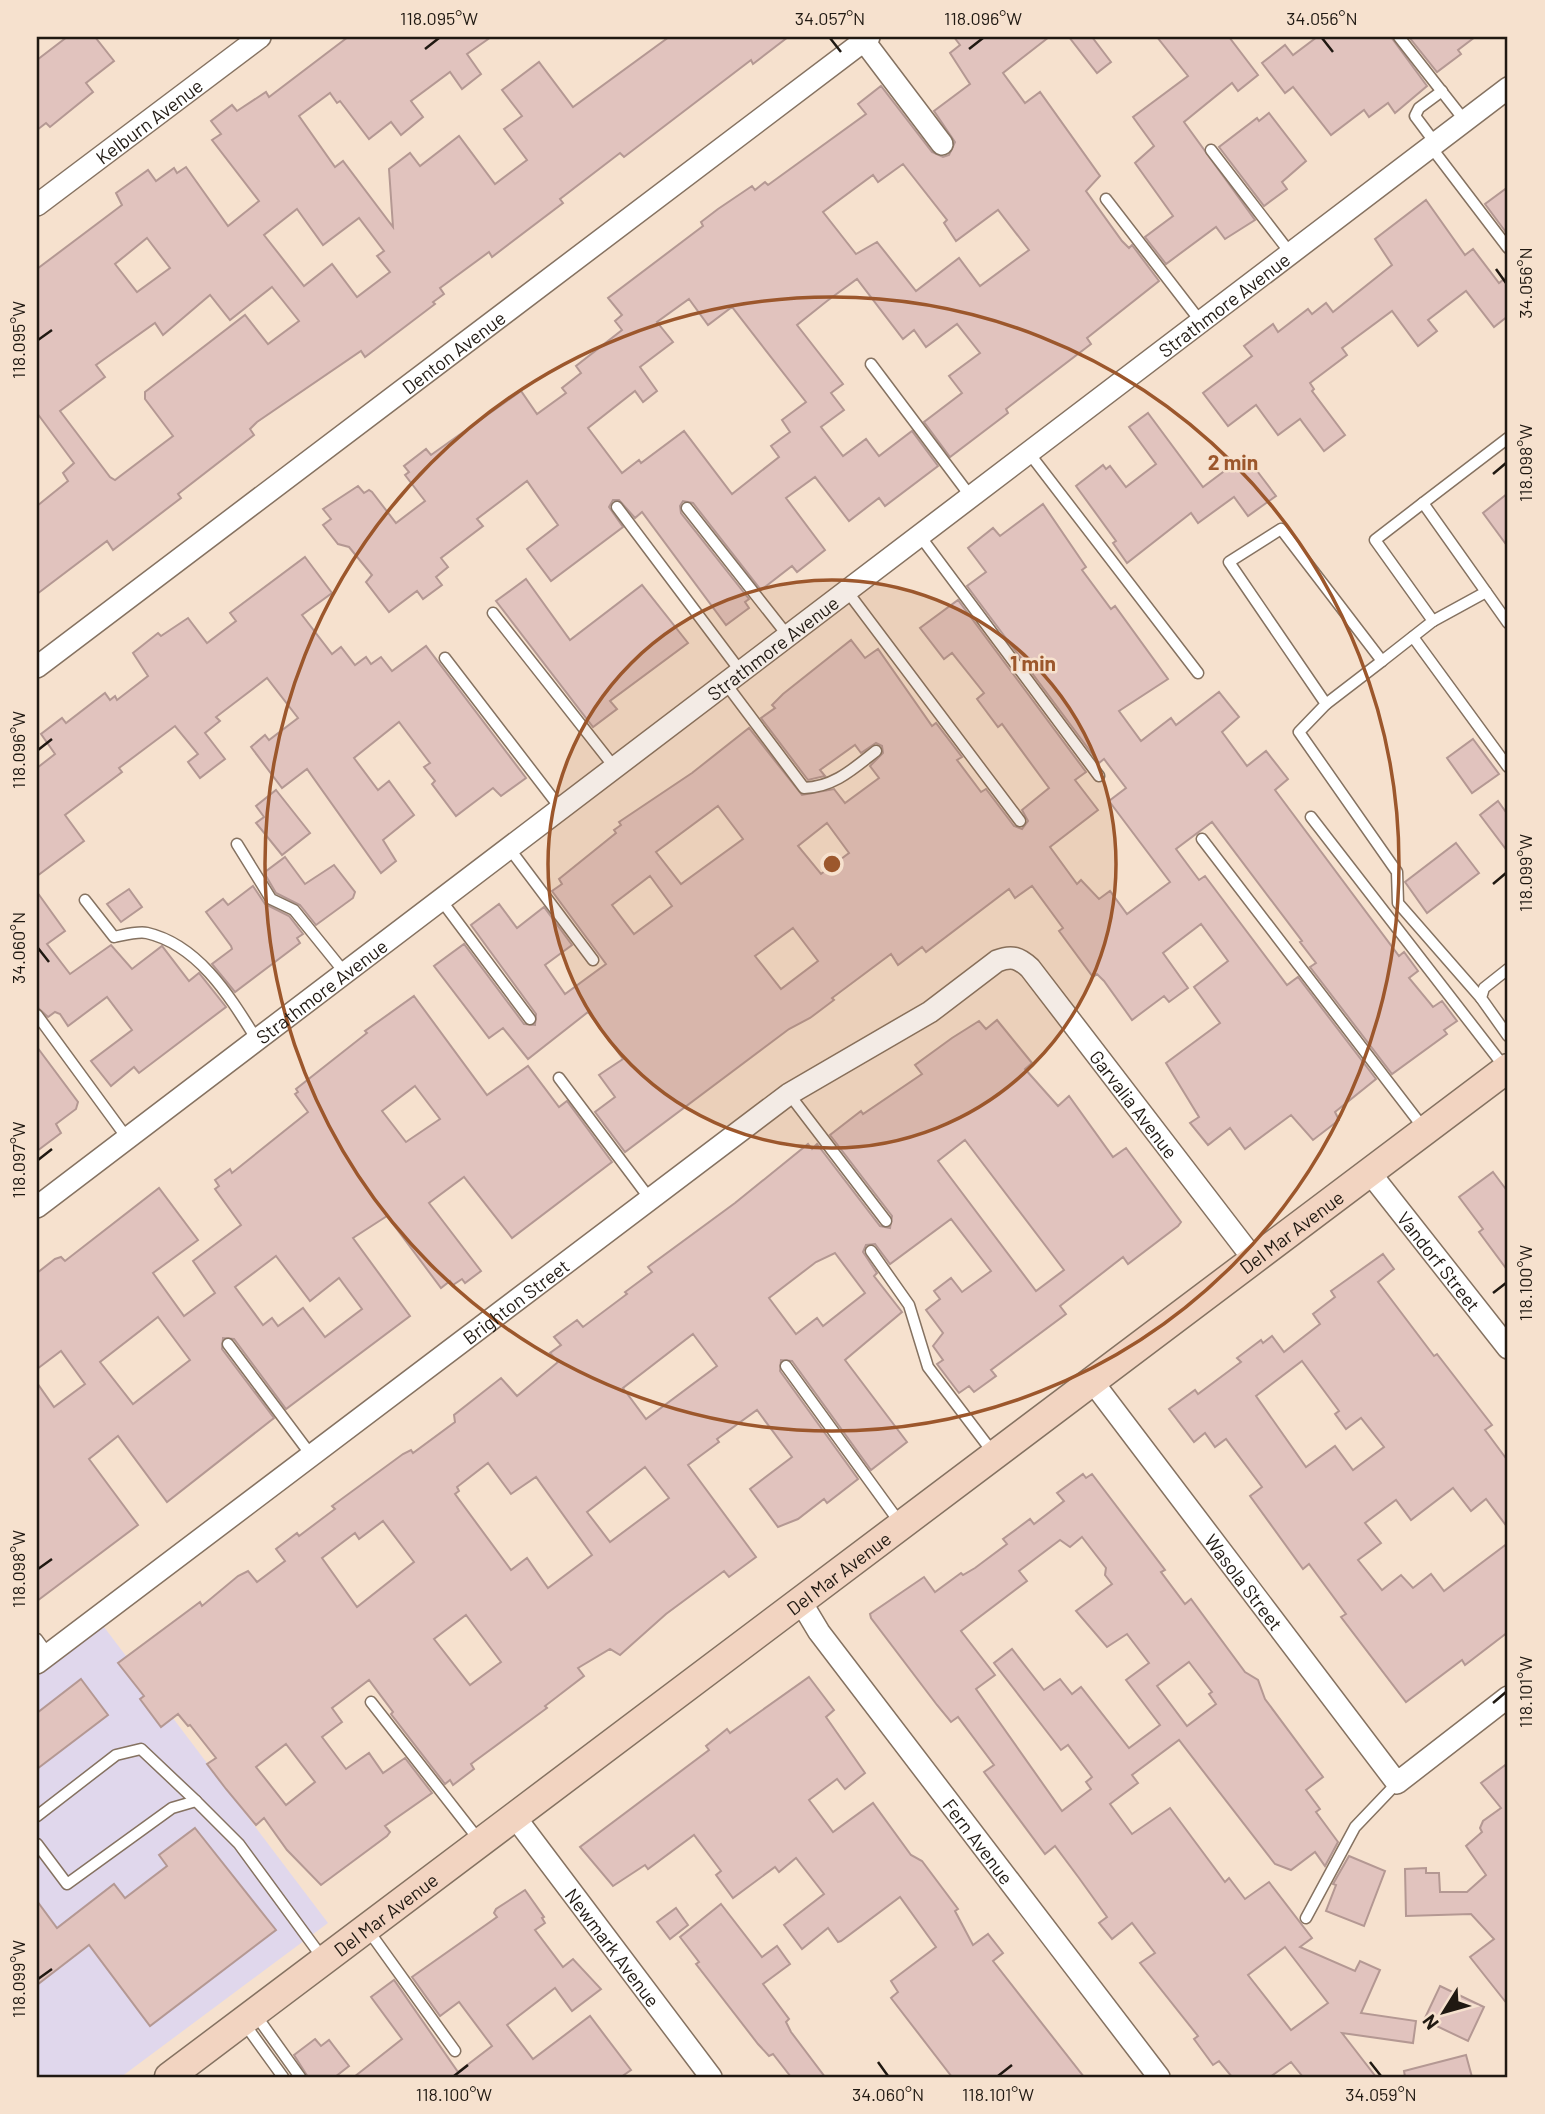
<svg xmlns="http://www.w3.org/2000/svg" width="1545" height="2114" font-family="Barlow,sans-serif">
<rect width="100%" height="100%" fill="#f6e1ce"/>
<!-- commercial -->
<path fill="#e0d7ec" d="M98,1619L328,1923L121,2077H37V1670Z"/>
<!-- building -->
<g fill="#e1c3be" stroke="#b49893" stroke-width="2" fill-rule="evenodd">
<path d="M67,37H95L114,61L86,83L93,92L50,127L46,123L37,130V60Z"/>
<path d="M348,37H491L467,54L481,74L462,89L450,72L411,101L423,117L401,135L391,122L369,139L340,101L337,103L330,93L299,116L335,167L343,161L393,227L389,169L410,153L420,166L459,136L495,184L527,160L504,129L522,116L502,90L539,62L573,107L669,37H788L753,64L751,60L624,157L620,153L560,199L563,203L492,257L489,252L440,288L444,294L433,302L435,304L365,357L361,351L257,422L250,429L254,435L178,494L181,498L113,550L107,541L37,594V506L68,481L63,473L74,463L37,413V269L122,205L116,193L148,170L156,181L174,168L177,173L186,167L228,226L259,201L212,140L221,134L211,121L232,105L237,111L266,92L269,97ZM297,209L323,245L359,218L384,251L377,256L390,272L357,297L332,264L304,286L264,235ZM147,238L170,268L137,292L115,264ZM272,287L299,321L268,344L245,315L145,392V399L173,436L115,480L110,477L60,411L105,377L96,365L155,323L163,335L210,295L230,320Z"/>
<path d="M954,37H1049L1003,73L1025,103L1040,92L1100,176L1086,191L1122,241L1129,248L1132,245L1159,281L1087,338L1091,344L1006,409L1008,413L950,457L924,422L962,393L949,376L980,353L957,324L926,347L914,330L903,339L857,279L827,301L797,325L843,384L831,393L844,410L821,427L843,456L866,439L879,456L912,431L938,466L885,506L879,498L849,521L815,477L786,498L825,550L797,572L792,566L761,590L693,503L683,501L680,506L681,513L749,599L745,602L749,608L726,625L642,512L635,518L619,500H613L609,507L623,527L551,581L527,549L558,525L527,481L477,519L483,526L441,558L448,567L436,577L442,585L423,599L417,591L389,612L366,582L372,575L349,547L338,544L323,525L331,519L323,509L358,486L364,493L369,490L372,492L396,523L425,501L405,475L409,472L404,466L426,449L431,455L521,391L537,414L566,393L562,388L581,373L576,366L622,330L615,321L622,315L608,298L703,226L701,222L718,209L752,186L755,190L765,182L768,185L866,114L858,104L881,86L932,152L943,157L949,155L955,142L934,111L970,84L950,53L960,45ZM903,164L947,220L944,223L956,241L998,210L1029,250L980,286L959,258L916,291L877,242L856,254L823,212L873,175L878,182ZM689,299L708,325L732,307L806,402L782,420L790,432L771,446L779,457L732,494L684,431L641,463L639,460L622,473L588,428L635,391L643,402L657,391L640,367L673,342L657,322Z"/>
<path d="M1069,37H1092L1111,62L1097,73Z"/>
<path d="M1157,37H1229L1258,75L1238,91L1232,83L1184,122L1255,220L1225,239L1216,227L1166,264L1145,237L1173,216L1135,163L1154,146L1133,117L1188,76Z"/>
<path d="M1317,37H1391L1427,86L1395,113L1388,103L1369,117L1364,110L1331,135L1293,87L1285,93L1262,63L1285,45L1293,55Z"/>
<path d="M1409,37H1475L1458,50L1461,54L1437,72Z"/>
<path d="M1269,113L1306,161L1282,182L1287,189L1264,206L1219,147L1257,118L1259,121Z"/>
<path d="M1508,187V235L1485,204Z"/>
<path d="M1426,200L1465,255L1473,249L1499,283L1508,276V316L1494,327L1466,291L1428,320L1437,331L1418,346L1392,311L1342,348L1347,355L1310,383L1314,389L1312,391L1345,435L1324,451L1300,419L1278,435L1256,405L1228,426L1203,393L1252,356L1244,346L1273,324L1278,332L1308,309L1312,314L1326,303L1333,312L1392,265L1375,239Z"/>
<path d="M1148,413L1203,487L1235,463L1238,466L1248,459L1276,496L1248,516L1234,497L1198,523L1191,513L1127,563L1113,543L1116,541L1076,486L1103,465L1106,469L1110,466L1126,487L1156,464L1129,427Z"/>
<path d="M1508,493V547L1483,513Z"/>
<path d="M1043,504L1086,567L1082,570L1111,609L1115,606L1168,679L1119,711L1141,741L1171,718L1176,725L1219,692L1239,717L1222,732L1247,766L1266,751L1288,779L1275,790L1399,956L1404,952L1418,971L1409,978L1433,1007L1442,1001L1457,1021L1444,1030L1447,1034L1392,1074L1310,967L1316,963L1300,942L1302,941L1212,822L1176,849L1199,880L1205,876L1287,985L1298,977L1376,1079L1335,1112L1339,1120L1313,1140L1291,1115L1245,1149L1230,1128L1208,1145L1190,1123L1199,1117L1166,1063L1220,1023L1194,987L1228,961L1201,924L1163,953L1188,988L1169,1002L1164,996L1132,1020L1104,981L1097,974L1093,977L1059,931L1063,928L1032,886L1015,898L1009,889L926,952L922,947L898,965L891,954L832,998L834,1000L810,1018L789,1029L625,1152L595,1112L615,1097L599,1075L623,1059L588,1012L528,1059L503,1028L489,1038L434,966L464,944L524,1024L535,1025L536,1014L471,925L499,904L517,928L544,907L572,945L545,965L565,994L606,964L552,891L562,884L559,879L616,833L614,830L621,825L619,822L692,773L749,728L802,795L834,789L845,803L879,778L870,766L883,753L882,746L876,743L861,753L855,745L820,770L825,776L808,780L761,718L775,708L772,705L783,694L851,640L865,658L878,649L932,726L936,723L962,757L957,760L981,792L986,789L1014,826L1022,829L1028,821L1022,810L1049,788L1002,724L998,727L977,699L984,693L952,653L944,659L920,628L958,600L1086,772L1075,780L1098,810L1050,847L1077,884L1081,880L1099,899L1110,891L1127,914L1170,882L1109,801L1126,788L1104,759L1099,763L967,586L986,572L968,548L993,528L1000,536ZM718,806L743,839L681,884L656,852ZM827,823L849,853L821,874L798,846ZM650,876L672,906L634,934L612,905ZM793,928L818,961L781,989L755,956Z"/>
<path d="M305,557L332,593L302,615L332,654L341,647L355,665L366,657L371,664L381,657L392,671L426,646L526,778L501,796L493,788L456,816L432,784L435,781L424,767L430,763L399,722L354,758L378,790L389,781L414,815L383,840L396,861L381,873L307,769L282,788L251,747L265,735L269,740L298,718L267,678L216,717L220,721L205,733L225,759L200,778L188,762L198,754L175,726L119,768L122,772L65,815L84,841L37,876V768L55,754L41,734L62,718L66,723L105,693L110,700L115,696L117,700L148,676L133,653L158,633L161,636L188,618L207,643L236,621L230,613Z"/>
<path d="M526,579L570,640L642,585L688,643L610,701L617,709L593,727L496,601Z"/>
<path d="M1473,739L1499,774L1472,793L1447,758Z"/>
<path d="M276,790L310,833L282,855L256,823L264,817L256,806Z"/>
<path d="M1498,801L1508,815V852L1480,815Z"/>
<path d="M1456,843L1479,873L1427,913L1405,882Z"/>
<path d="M285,857L305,884L334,865L355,892L353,898L316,925L300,905L276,893L266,876L265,872Z"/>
<path d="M253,886L265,904L289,916L303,934L297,938L300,943L235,992L212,964L232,949L231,946L206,912L223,899L228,905Z"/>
<path d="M129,889L142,907L121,922L107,904Z"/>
<path d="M37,892L65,931L47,944L70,974L111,945L132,969L162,946L189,981L199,973L226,1007L139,1073L134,1067L111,1086L91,1061L132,1030L107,997L68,1026L60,1014L55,1012L48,1017L37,1007Z"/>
<path d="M414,996L487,1095L528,1066L559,1107L567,1101L612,1162L512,1238L464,1177L429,1203L481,1271L465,1283L462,1279L453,1285L450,1281L441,1288L387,1216L353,1238L410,1316L286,1409L234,1339L223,1338L222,1349L274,1418L167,1502L118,1436L89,1459L138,1525L37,1601V1383L54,1407L85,1384L61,1351L37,1369V1273L55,1259L61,1257L65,1261L159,1188L198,1240L153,1273L184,1316L215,1293L193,1261L241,1225L215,1189L219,1186L215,1180L230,1169L232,1173L308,1112L295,1094L298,1092L296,1089L367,1033L365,1031ZM415,1086L440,1119L406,1142L382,1111ZM276,1256L310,1301L339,1278L362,1309L325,1337L303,1308L278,1326L272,1318L263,1325L235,1287ZM158,1317L190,1360L133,1404L100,1362Z"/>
<path d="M997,1020L1032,1063L1025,1069L1058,1106L1069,1096L1113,1157L1126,1148L1181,1222L1178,1226L1128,1264L1123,1257L1060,1306L1066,1314L991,1370L996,1376L974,1392L969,1386L959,1393L937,1364L943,1360L933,1346L943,1333L926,1310L940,1299L934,1291L951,1278L962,1292L991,1271L951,1219L890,1264L875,1244L866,1245L863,1252L877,1273L874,1276L902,1312L845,1360L907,1442L871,1470L792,1361L781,1360L780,1371L858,1479L827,1503L824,1499L798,1519L778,1527L750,1489L792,1457L757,1410L717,1439L719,1442L688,1465L756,1557L729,1577L724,1571L666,1614L620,1655L610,1649L578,1668L584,1676L545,1706L547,1708L471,1764L474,1769L453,1785L450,1780L445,1784L391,1714L393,1712L369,1680L332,1708L342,1722L322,1737L346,1769L369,1753L383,1773L405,1758L432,1793L385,1826L390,1832L387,1836L321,1885L287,1850L264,1818L256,1825L226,1789L207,1764L216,1758L190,1725L188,1726L178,1714L161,1727L140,1699L144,1696L118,1663L200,1602L202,1606L238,1576L248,1571L257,1582L285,1561L276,1549L297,1533L299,1536L335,1509L332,1506L403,1454L411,1450L413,1453L455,1422L454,1415L501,1378L517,1396L558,1362L550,1353L561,1345L554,1337L577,1320L583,1327L627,1294L625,1292L652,1272L648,1267L735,1203L808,1144L812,1149L817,1144L880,1226L890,1228L892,1216L830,1135L861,1111L863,1114L922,1074L915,1065L952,1038L979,1021L986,1029ZM965,1140L1064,1270L1036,1291L938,1161ZM835,1253L865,1293L823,1326L817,1318L796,1334L769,1298L816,1262ZM693,1334L717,1366L646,1419L623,1388ZM488,1463L511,1494L536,1477L592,1555L548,1588L527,1558L511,1570L455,1494L459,1491L457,1487ZM645,1467L669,1498L610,1542L587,1512ZM383,1521L414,1562L357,1607L322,1558L355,1533L359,1539ZM466,1615L501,1662L470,1685L434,1639ZM286,1744L315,1782L286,1805L256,1767Z"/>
<path d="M37,1047L78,1102L76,1109L56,1124L61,1133L37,1151Z"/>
<path d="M1493,1172L1508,1192V1271L1479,1232L1483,1229L1459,1197Z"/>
<path d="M1383,1254L1394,1269L1378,1282L1434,1356L1437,1354L1492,1425L1485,1430L1508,1461V1528L1486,1499L1471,1511L1453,1488L1411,1520L1396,1500L1365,1523L1381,1543L1358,1560L1382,1590L1401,1575L1413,1588L1431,1574L1444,1591L1508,1543V1632L1465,1665L1462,1660L1406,1702L1341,1617L1346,1614L1309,1564L1303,1569L1250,1496L1262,1487L1226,1439L1215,1447L1205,1433L1194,1442L1169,1409L1195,1390L1198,1394L1241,1362L1237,1358L1261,1340L1263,1343L1272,1336L1284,1352L1320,1324L1313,1314L1335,1297L1331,1291ZM1302,1361L1339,1411L1335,1414L1346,1429L1361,1418L1384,1447L1353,1470L1335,1446L1306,1467L1256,1396Z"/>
<path d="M1083,1474L1086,1478L1092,1474L1165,1570L1161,1572L1185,1604L1191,1599L1245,1672L1258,1680L1265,1699L1323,1777L1306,1790L1320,1809L1316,1812L1338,1842L1325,1866L1315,1852L1291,1870L1275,1864L1179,1740L1132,1775L1138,1783L1110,1804L1132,1834L1170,1808L1225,1882L1229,1878L1245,1899L1269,1882L1312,1938L1300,1947L1355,1971L1360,1961L1380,1970L1361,2013L1416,2021L1413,2043L1342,2033L1376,2077H1303L1291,2062L1270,2077H1232L1219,2061L1213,2065L1194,2039L1198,2036L1140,1963L1155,1953L1132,1923L1112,1939L1099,1923L1107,1917L1079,1878L1055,1846L1045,1854L984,1772L994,1765L958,1717L951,1722L937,1705L871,1618L870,1614L924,1577L935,1592L961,1573L963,1575L975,1568L1007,1544L1003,1539L1030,1519L1034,1524L1064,1501L1057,1493ZM1082,1537L1106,1568L1105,1575L1112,1584L1076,1611L1107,1647L1127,1634L1149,1663L1126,1680L1160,1725L1129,1748L1081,1687L1072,1694L1060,1679L1044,1690L1012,1649L994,1663L1061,1750L1068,1745L1092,1777L1086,1782L1091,1789L1062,1811L976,1689L995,1675L961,1631L1027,1581L1019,1571L1060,1540L1070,1547ZM1189,1662L1212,1692L1209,1694L1216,1704L1187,1726L1157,1686ZM1285,1947L1328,2003L1291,2030L1248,1975Z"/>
<path d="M809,1677L834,1710L826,1717L865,1773L845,1789L837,1779L809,1800L833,1832L873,1803L911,1855L922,1861L958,1909L955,1911L973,1945L988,1934L1003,1953L993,1961L1084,2077H952L891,1998L898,1992L891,1981L936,1947L900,1897L841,1941L838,1942L828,1928L802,1949L784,1925L824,1894L796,1858L779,1872L775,1867L733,1898L716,1875L721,1871L694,1835L648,1869L645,1865L613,1886L580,1847L709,1750L706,1746L727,1729L730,1733Z"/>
<path d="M81,1679L108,1715L37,1769V1713Z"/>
<path d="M1508,1763V2005L1470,1957L1494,1939L1471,1914L1406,1916L1405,1869L1426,1868V1873H1439L1440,1892H1467L1486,1875L1466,1846L1482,1832L1480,1828L1483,1821L1501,1808L1481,1783Z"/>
<path d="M195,1828L276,1930L150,2026L89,1945L37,1985V1901L57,1928L114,1884L125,1898L167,1866L159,1855Z"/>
<path d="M1349,1856L1385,1871L1364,1926L1326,1911L1336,1885L1333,1884Z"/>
<path d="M525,1890L544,1917L542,1918L545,1923L535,1930L563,1967L573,1959L601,1989L572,2011L555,1988L507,2025L533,2059L590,2016L631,2070L621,2077H354L402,2039L371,1997L394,1980L458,2072L492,2046L459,2002L440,2016L412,1977L497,1917L494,1913L496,1909Z"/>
<path d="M721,1904L762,1957L777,1946L790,1964L763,1984L789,2019L786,2022L791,2032L825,2077H791L773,2054L769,2056L758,2044L696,1964L699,1962L680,1937Z"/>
<path d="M676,1908L688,1925L670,1939L657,1922Z"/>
<path d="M1440,1986L1484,2007L1468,2041L1424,2020Z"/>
<path d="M315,2039L321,2046L329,2040L349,2066L335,2077H308L294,2055Z"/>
<path d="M1466,2055L1472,2077H1405L1404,2071Z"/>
</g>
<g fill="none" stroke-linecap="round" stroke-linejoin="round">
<defs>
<g id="lane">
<path d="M1399,37L1465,121"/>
<path d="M1436,144L1415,116L1419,108L1442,91"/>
<path d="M1431,147L1508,248"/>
<path d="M1211,150L1291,254"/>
<path d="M1106,199L1201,322"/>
<path d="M871,364L971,497"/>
<path d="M1029,453L1198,673"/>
<path d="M1423,503L1508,438"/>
<path d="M617,507L741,672"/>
<path d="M687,508L788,636"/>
<path d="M920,536L1099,776"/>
<path d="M847,591L1020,821"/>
<path d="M493,613L615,768"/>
<path d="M1433,621L1486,592"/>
<path d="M1413,637L1508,767"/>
<path d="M445,658L561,809"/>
<path d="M726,684L804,788C834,787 853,769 876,751"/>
<path d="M1326,704L1382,661"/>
<path d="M1311,817L1506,1069"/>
<path d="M1202,839L1425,1130"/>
<path d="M237,844L271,899L294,910L345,973"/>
<path d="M509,848L593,960"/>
<path d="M85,900L114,937C124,935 138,931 147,933C199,945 230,997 257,1040"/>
<path d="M441,900L530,1019"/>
<path d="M1508,969L1484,988L1481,998L1508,1036"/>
<path d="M1481,998L1398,903L1397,872L1299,732L1326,704L1229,562L1281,529L1382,661L1433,621L1375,540L1423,503L1508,623"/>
<path d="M37,1015L127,1138"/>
<path d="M559,1078L650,1199"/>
<path d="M789,1094L886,1221"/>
<path d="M871,1251L909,1305L928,1367L994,1454"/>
<path d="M228,1344L311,1455"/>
<path d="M786,1366L900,1523"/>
<path d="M37,1639L48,1654"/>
<path d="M371,1702L479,1840"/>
<path d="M37,1816L116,1755L141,1749L196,1801"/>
<path d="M37,1844L67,1884L172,1808L196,1801L239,1844L324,1960"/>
<path d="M1306,1918L1355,1827L1397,1783"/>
<path d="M368,1930L455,2051"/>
<path d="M255,2014L300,2077"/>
<path d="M244,2023L283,2077"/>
</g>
<g id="street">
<path d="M864,41L942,144"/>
<path id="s1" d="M37,205L260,37"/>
<path id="s2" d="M37,667L869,37"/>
<path id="s3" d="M1370,1173L1508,1348"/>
<path id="s4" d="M37,1207L1508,88"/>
<path id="s5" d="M1092,1381L1397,1783L1508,1697"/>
<path id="s6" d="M801,1602L819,1632L1159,2077"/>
<path id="s7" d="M37,1663L789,1094L930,1012L997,961C1012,955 1019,958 1030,968L1255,1261"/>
<path id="s8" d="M515,1817L711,2077"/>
</g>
<g id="secondary">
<path id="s9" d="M169,2077L1508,1068"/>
</g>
</defs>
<!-- lane casing -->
<use href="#lane" stroke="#857261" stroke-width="13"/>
<!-- street casing -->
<use href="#street" stroke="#857261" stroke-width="24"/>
<!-- secondary casing -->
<use href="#secondary" stroke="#857261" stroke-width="31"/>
<!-- lane -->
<use href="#lane" stroke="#fff" stroke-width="10"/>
<!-- street -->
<use href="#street" stroke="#fff" stroke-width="21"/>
<!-- secondary -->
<use href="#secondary" stroke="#f2d4c1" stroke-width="28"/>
</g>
<!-- ticks -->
<path fill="none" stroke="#201912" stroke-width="2.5" d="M830,38L841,52M1322,38L1333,52M425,49L439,38M969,49L983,38M1496,269L1506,283M38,340L52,330M1493,474L1506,463M38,750L52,739M1493,884L1506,873M38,948L49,962M38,1160L52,1149M1493,1293L1506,1283M38,1569L52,1559M1493,1703L1506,1692M38,1979L52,1969M878,2062L888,2076M1370,2062L1381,2076M454,2076L468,2065M998,2076L1012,2065"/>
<!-- distance rings -->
<circle cx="832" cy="864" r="284" fill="#9c572c" fill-opacity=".12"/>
<g fill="none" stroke="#9c572c" stroke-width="3.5">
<circle cx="832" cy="864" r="284"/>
<circle cx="832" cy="864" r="567"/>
</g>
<g text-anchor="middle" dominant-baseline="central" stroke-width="5" stroke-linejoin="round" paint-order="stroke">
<!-- street labels -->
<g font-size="19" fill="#201912" stroke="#f6e1ce">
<text stroke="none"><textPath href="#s1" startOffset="140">Kelburn Avenue</textPath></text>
<text stroke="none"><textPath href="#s4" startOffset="1491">Strathmore Avenue</textPath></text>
<text stroke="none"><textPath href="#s2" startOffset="522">Denton Avenue</textPath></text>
<text stroke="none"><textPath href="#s4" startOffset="924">Strathmore Avenue</textPath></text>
<text stroke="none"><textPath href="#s4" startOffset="357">Strathmore Avenue</textPath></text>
<text stroke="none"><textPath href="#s7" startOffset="1398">Garvalia Avenue</textPath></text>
<text stroke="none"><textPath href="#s9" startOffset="1405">Del Mar Avenue</textPath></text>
<text stroke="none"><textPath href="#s3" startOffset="112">Vandorf Street</textPath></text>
<text stroke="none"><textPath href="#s7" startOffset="600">Brighton Street</textPath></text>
<text stroke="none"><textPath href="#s9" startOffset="838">Del Mar Avenue</textPath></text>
<text stroke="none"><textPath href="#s5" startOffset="252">Wasola Street</textPath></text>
<text stroke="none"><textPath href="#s6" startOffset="298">Fern Avenue</textPath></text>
<text stroke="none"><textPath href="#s9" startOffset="271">Del Mar Avenue</textPath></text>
<text stroke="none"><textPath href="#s8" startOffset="163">Newmark Avenue</textPath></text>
</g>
</g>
<circle cx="832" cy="864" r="10" fill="#9c572c" stroke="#f6e1ce" stroke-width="3.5"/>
<g font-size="21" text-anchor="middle" font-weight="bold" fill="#9c572c" stroke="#f6e1ce" stroke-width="5" stroke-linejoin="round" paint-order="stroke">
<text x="1233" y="470">2 min</text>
<text x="1033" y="671">1 min</text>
</g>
<!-- border -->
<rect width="1545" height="2114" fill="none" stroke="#f6e1ce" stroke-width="77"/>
<!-- north arrow -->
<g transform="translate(1444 2012) rotate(233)" stroke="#f6e1ce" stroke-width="5" paint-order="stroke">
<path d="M0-5L12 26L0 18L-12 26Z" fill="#201912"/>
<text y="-10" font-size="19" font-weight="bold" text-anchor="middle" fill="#201912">N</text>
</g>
<rect x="38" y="38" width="1468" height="2038" fill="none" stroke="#201912" stroke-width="2.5"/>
<g font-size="18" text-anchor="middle" fill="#201912">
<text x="439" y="25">118.095°W</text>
<text x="830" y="25">34.057°N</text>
<text x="983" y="25">118.096°W</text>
<text x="1322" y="25">34.056°N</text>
<text transform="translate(1526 283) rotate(-90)" y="6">34.056°N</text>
<text transform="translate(19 340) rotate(-90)" y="6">118.095°W</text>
<text transform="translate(1526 463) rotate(-90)" y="6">118.098°W</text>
<text transform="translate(19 750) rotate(-90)" y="6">118.096°W</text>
<text transform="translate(1526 873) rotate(-90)" y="6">118.099°W</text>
<text transform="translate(19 948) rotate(-90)" y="6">34.060°N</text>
<text transform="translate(19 1160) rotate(-90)" y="6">118.097°W</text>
<text transform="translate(1526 1283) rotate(-90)" y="6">118.100°W</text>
<text transform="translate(19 1569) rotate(-90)" y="6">118.098°W</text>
<text transform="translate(1526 1692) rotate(-90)" y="6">118.101°W</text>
<text transform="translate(19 1979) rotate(-90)" y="6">118.099°W</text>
<text x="454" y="2101">118.100°W</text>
<text x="888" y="2101">34.060°N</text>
<text x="998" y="2101">118.101°W</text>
<text x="1381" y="2101">34.059°N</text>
</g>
</svg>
